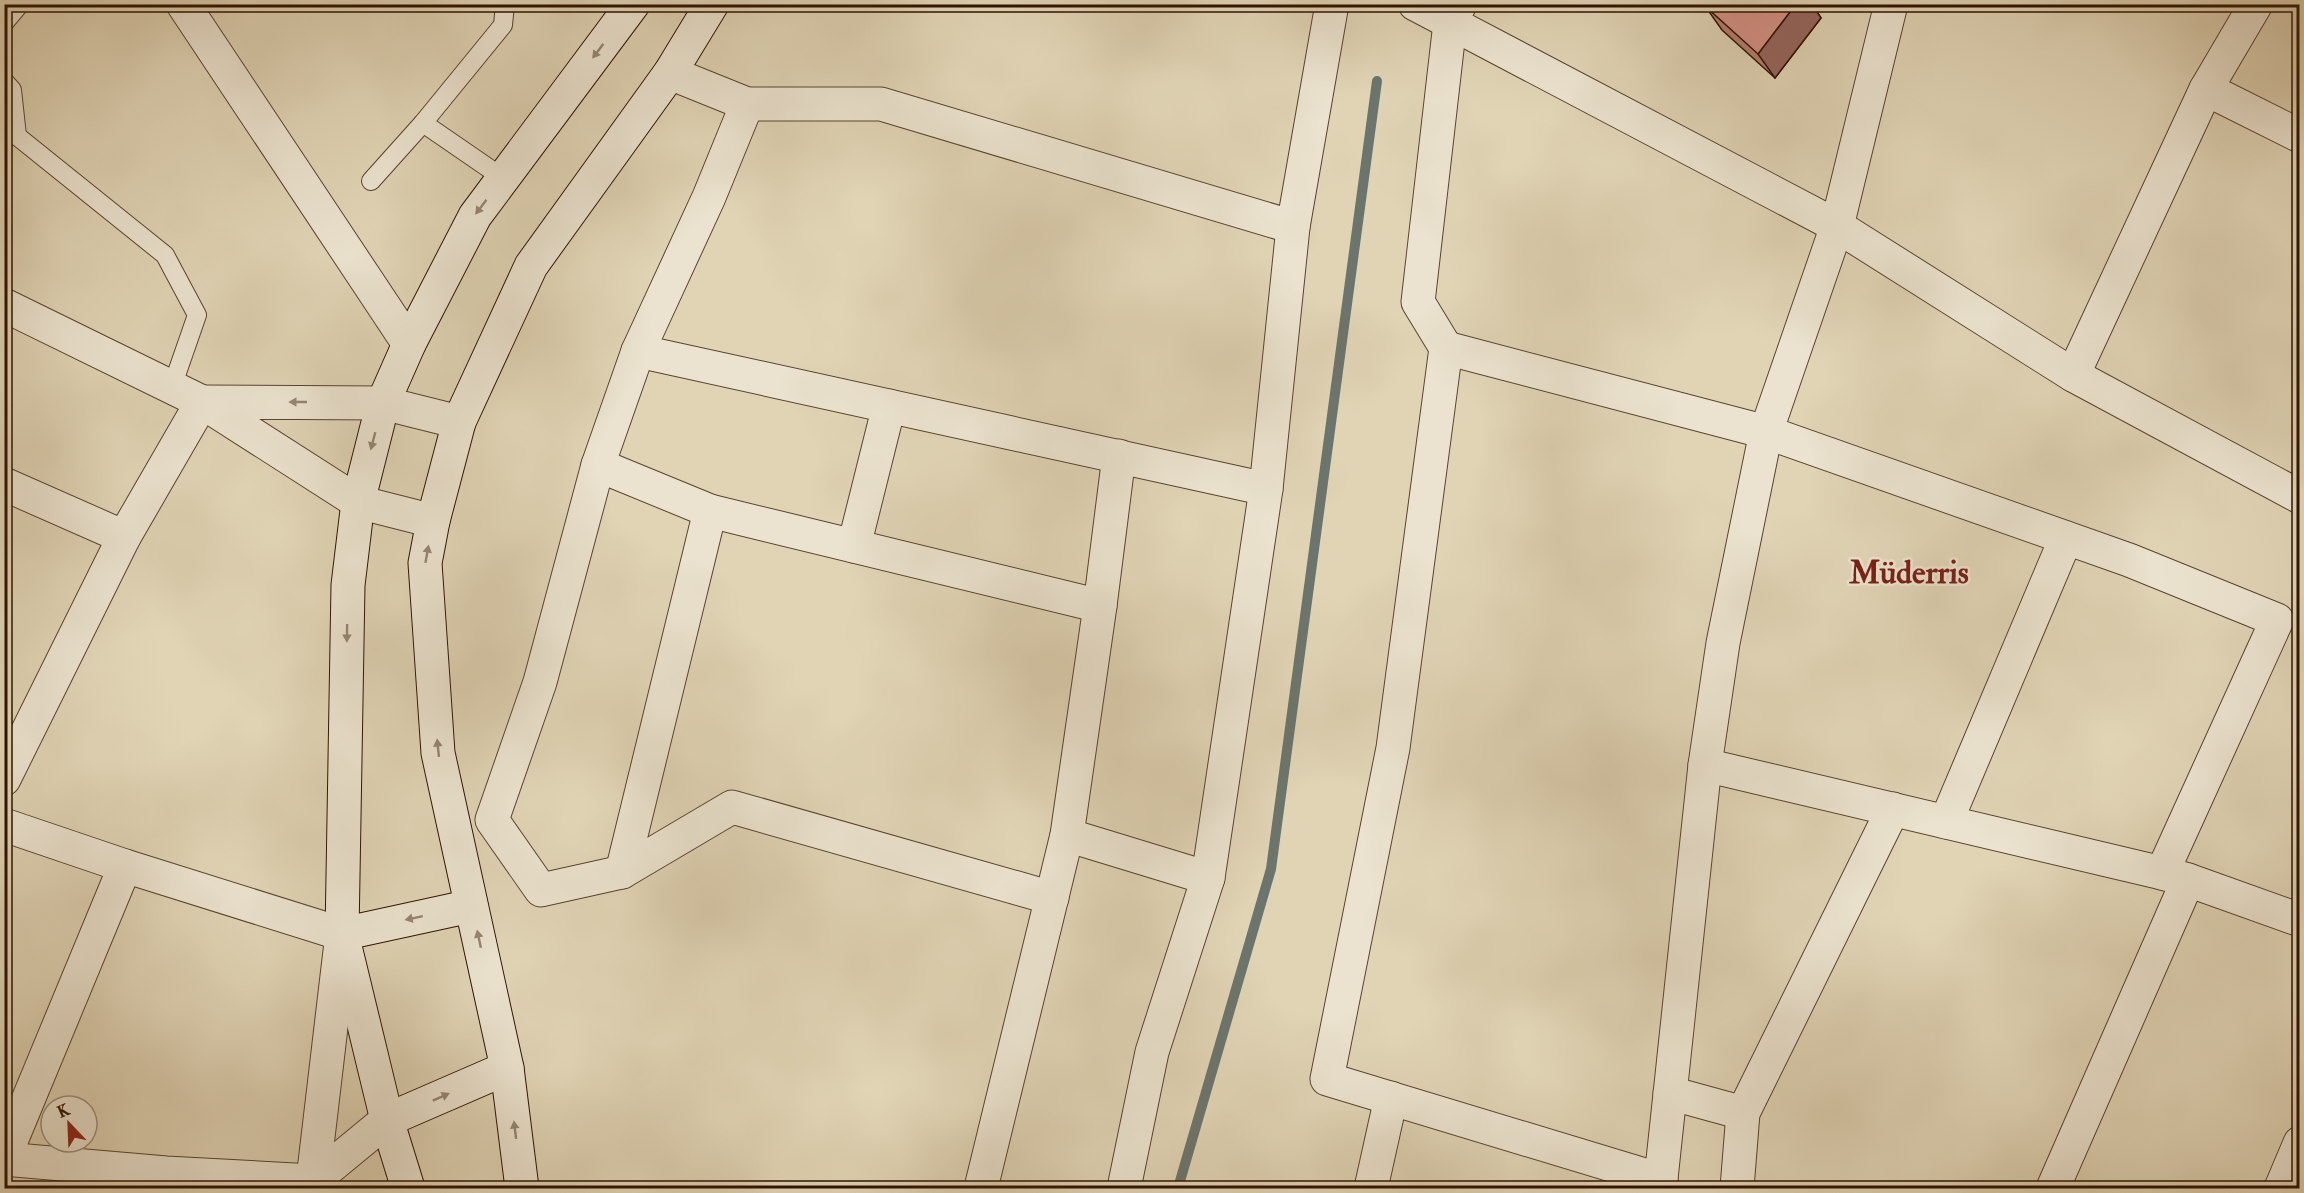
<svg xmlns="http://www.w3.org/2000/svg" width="2304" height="1193" font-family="'IM FELL Double Pica',serif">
<rect width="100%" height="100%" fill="#e0d4b5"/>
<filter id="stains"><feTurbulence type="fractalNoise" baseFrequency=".00333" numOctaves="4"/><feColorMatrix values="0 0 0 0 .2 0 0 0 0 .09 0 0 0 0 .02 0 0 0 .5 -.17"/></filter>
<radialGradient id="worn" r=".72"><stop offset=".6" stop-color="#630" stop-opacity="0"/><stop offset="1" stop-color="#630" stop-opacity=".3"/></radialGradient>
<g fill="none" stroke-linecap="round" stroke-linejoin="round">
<!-- stream -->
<path stroke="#6c756d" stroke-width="10" d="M1178,1188L1271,869L1377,81"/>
<defs>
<g id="service">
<path d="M4,23L20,4"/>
<path d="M4,81L12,90L17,136"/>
<path d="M423,123L503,178"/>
<path d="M4,135L17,136L165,255L197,315L172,387"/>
<path d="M371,181L423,123L503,25L505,4"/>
</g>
<g id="minor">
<path d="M183,4L409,344"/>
<path d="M1415,4L1837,226L2073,375L2300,497"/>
<path d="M1460,4L1450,23L1418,302L1446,348L1393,748L1327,1079L1661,1180"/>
<path d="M670,73L747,104H881L1293,227"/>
<path d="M2206,89L2300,136"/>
<path d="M747,104L709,197L638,351L598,465L540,682L492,820L541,890L622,872L732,807L1052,898"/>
<path d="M1446,348L1766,432L2129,560L2277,620L2162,873"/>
<path d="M638,351L1266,489"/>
<path d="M2073,375L2206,89L2256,4"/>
<path d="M598,465L710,511L1100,606"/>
<path d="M4,484L124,537"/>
<path d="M854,546L889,406"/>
<path d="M1705,765L2162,873L2188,880L2300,920"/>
<path d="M4,779L124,537L202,402"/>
<path d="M1946,822L2066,538"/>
<path d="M4,825L125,866L342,934L312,1188"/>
<path d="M1067,835L1208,878"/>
<path d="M622,872L710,511"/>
<path d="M1670,1093L1743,1113"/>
<path d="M4,1158L125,866"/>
<path d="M4,1159L166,1173L313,1181L387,1120"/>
<path d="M981,1188L1067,835L1100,606L1119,456"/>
<path d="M1124,1188L1152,1052L1208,878L1266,489L1293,227L1332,4"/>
<path d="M1371,1188L1391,1098"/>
<path d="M1660,1188L1705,765L1723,643L1766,432L1837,226L1891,4"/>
<path d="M1737,1188L1743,1113L1893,809"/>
<path d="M2053,1188L2188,880"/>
<path d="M2281,1188L2300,1143"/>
</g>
<g id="tertiary">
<path d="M4,305L202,402"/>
<path d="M433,521L358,502L202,402L383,403L459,422"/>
</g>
<g id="secondary">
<path d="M342,934L471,906"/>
<path d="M387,1120L507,1068"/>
<path d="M408,1188L387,1120L342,934L348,585L358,502L383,403L409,344L475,216L633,4"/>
<path d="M522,1188L507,1068L438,753L425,563L433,521L459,422L531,266L670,73L712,4"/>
</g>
</defs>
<!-- service casing -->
<use href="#service" stroke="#5a432e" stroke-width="20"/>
<!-- minor casing -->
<use href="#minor" stroke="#5a432e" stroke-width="35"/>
<!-- tertiary casing -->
<use href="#tertiary" stroke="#5a432e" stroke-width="35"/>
<!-- secondary casing -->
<use href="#secondary" stroke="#2e1301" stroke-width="35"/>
<!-- service -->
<use href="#service" stroke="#ebe3cf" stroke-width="18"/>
<!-- minor -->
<use href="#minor" stroke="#ebe3cf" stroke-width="33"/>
<!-- tertiary -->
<use href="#tertiary" stroke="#ebe3cf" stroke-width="33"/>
<!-- secondary -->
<use href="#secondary" stroke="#ebe3cf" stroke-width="33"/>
</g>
<!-- wall -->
<path fill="#b77e73" stroke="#2e1301" stroke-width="1.5" d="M1706,4H1812L1821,18L1775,78L1722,30L1705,6Z"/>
<!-- shaded-wall -->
<path fill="#95665e" stroke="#2e1301" stroke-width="1.5" d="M1796,4H1812L1821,18L1775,78L1758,54Z"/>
<!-- building -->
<path fill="#d59286" stroke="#2e1301" stroke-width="1.5" d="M1706,4H1796L1758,54L1705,6Z"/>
<!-- one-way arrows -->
<defs><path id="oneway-solid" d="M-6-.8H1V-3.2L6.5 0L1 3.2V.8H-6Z" transform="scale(1.5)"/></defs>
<g fill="#968572">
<use href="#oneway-solid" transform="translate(598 51) rotate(127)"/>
<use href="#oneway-solid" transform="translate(481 207) rotate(127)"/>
<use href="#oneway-solid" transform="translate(298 402) rotate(-180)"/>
<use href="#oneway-solid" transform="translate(373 441) rotate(105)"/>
<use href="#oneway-solid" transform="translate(427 554) rotate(-80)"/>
<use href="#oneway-solid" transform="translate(347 633) rotate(91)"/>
<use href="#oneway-solid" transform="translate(438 748) rotate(-96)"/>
<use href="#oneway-solid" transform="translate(414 918) rotate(168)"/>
<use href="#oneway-solid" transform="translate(479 939) rotate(-102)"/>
<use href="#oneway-solid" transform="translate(441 1097) rotate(-24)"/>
<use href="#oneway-solid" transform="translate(515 1130) rotate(-97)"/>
</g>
<g text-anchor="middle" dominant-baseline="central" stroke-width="5" stroke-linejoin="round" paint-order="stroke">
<!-- district labels -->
<g font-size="32" font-weight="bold" fill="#7a1f14" stroke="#ebe3cf">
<text x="1909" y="573">Müderris</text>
</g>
</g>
<!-- margin -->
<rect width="2304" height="1193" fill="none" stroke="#e0d4b5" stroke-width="24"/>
<rect x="6" y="6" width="2292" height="1181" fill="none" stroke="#2e1301" stroke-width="3"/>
<rect x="12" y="12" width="2280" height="1169" fill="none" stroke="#2e1301" stroke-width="1.5"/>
<!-- north arrow -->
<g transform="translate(69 1124) rotate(337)"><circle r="28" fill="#ebe3cf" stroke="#9f907d" stroke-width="1.5"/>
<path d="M0-4.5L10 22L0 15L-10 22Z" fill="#8f2418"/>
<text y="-9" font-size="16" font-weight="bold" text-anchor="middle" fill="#2e1301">K</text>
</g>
<rect width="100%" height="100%" filter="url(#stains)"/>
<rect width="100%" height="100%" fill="url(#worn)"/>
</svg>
